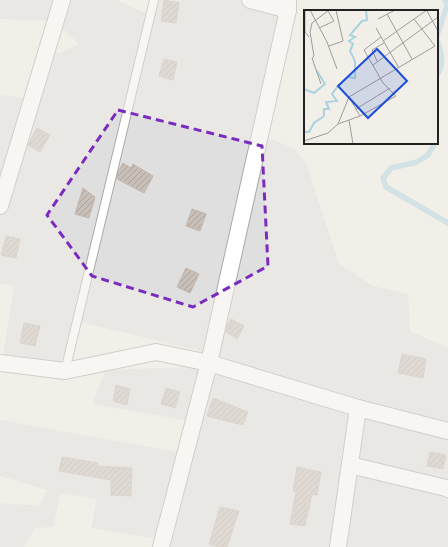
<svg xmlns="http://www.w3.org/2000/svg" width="448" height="547" font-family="'Public Sans',sans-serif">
<defs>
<pattern id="building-hatch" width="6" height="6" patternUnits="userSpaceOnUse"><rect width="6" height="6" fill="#c7bfb8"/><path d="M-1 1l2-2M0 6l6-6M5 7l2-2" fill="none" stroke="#aba49e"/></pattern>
</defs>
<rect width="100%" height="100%" fill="#f2efe9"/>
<!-- residential -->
<path fill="#e0dfdf" d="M0,0H117L149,15L152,0H279L260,135L294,148L306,163L339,264L373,286L408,294L410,331L448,348V547H155L157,539L91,528L97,499L61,493L53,527L35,528L24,547H0V503L40,506L47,490L0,476V420L178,452L190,421L92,404L106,370L192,367L197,350L80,322L59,364L3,356L14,286L0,284V95L25,98L46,47L60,53L79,44L55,21L0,19Z"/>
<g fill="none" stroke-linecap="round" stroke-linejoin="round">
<!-- stream -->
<g stroke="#aad3df" stroke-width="5.5">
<path d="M437,36L447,5L445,0"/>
<path d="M437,40C441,51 445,64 437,75"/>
<path d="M435,143L428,155L417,162L391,168L383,178L386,187L448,223"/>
</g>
</g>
<!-- building -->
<g fill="url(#building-hatch)" stroke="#c4b6ab">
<path d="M164,0L179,3L176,23L161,21Z"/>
<path d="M164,59L177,62L173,80L159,76Z"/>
<path d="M37,128L50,135L40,152L28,145Z"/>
<path d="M123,163L131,168L133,164L153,176L144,193L117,179L118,172Z"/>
<path d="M83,188L95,197L89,218L75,214Z"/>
<path d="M192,209L206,214L200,231L186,226Z"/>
<path d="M6,236L20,239L16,258L1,255Z"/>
<path d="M186,268L199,274L190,293L177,287Z"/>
<path d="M231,319L244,326L237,339L226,332L227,326Z"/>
<path d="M24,323L40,326L35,346L20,343Z"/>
<path d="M402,354L426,359L423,378L398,373Z"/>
<path d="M116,385L130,389L127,405L113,401Z"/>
<path d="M166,388L180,392L175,408L161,404Z"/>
<path d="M213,398L248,412L243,425L207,416Z"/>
<path d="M430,452L446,455L443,469L427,466Z"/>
<path d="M62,457L98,463L97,466L132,468L131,496L111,495V480L59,471Z"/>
<path d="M297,467L321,472L317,495L312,494L305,526L290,524L296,491H293Z"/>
<path d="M220,507L239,511L227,547H219L209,544Z"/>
</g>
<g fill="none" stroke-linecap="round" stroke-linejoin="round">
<defs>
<path id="lane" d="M65,371L154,0"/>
<g id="street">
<path d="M250,0L288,10"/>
<path d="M0,206L62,0"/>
<path d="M0,363L65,371L156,352L209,363L358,408L448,431"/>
<path d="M350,465L446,488L448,489"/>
<path d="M161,547L209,363L288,10V0"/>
<path d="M338,547L358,408"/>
</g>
</defs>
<!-- lane casing -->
<use href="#lane" stroke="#a9a9a9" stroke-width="10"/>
<!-- street casing -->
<use href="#street" stroke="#a9a9a9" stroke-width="18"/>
<!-- lane -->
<use href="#lane" stroke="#fff" stroke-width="8"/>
<!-- street -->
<use href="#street" stroke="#fff" stroke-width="16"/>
</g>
<!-- marked area -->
<path d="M0 0H448V547H0ZM118,110L262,146L268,266L193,307L92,276L47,215Z" fill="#f2efe9" fill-opacity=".55" fill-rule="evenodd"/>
<path fill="none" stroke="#7b2cbf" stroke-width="3" stroke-dasharray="8 5" stroke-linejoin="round" d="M118,110L262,146L268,266L193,307L92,276L47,215Z"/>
<!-- overview -->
<g transform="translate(304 10)">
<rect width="134" height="134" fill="#f2efe9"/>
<path fill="none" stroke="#aad3df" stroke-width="2" d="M0,79L10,83L21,74L13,61M0,122H5L10,113L20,106V99H25L22,92L33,91L28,84L34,76L44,67L51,68V51L46,41L49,34L45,31L51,27L46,25L58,11L63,10L62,0"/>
<path fill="none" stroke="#9f9d99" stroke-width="1" d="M1,0V22L5,27M6,0L23,32L33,59M123,1L134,21M83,4L108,49M74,9L91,0M15,18L30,11L24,1M72,18L95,58M79,31L110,9M25,36L39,31L32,0M73,51L68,40L80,33M69,55L134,7M17,74L8,48L10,46L6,22L8,13L25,0M45,87L56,106M52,99L86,78M45,110L49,134M34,114L56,106L92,86L79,73L60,40L77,27M0,131L24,123L34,114L45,87L131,36L110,9L123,0"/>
<path fill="#1d4ed8" fill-opacity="0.15" stroke="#1d4ed8" stroke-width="2" d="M73,39L103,71L64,108L34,76Z"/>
<rect width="134" height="134" fill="none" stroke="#222" stroke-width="2"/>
</g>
</svg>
